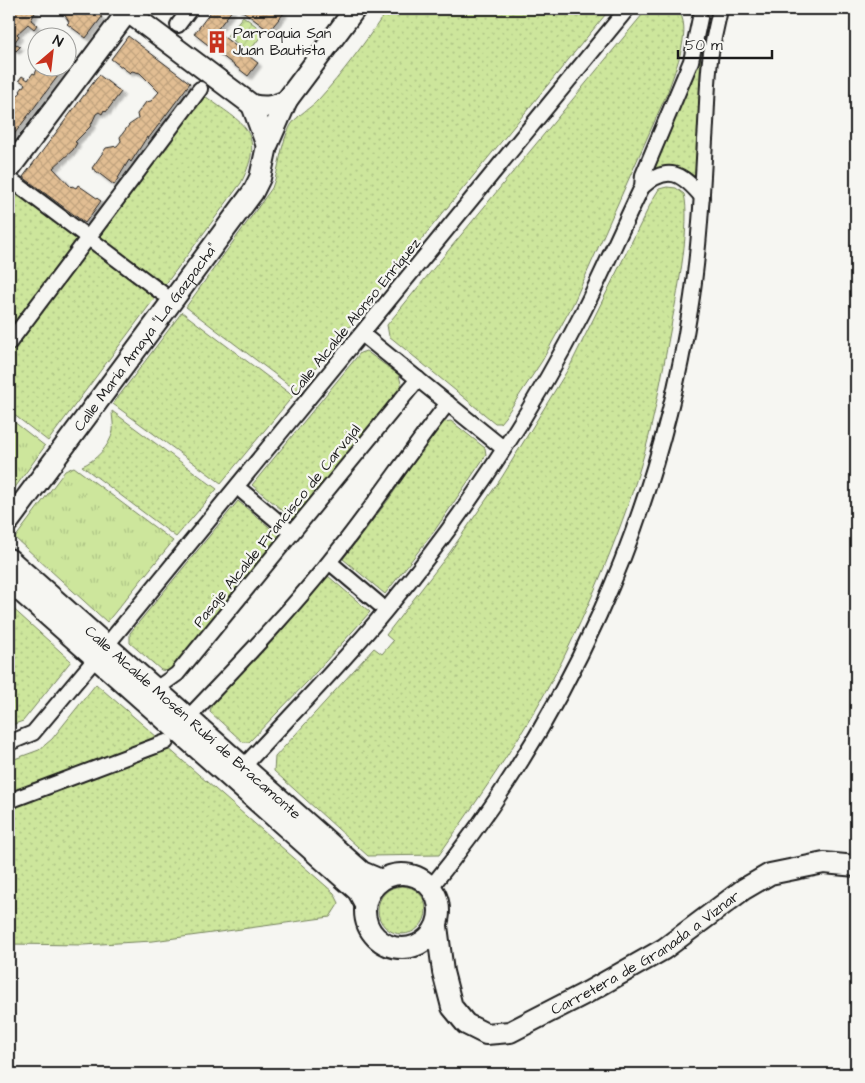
<svg xmlns="http://www.w3.org/2000/svg" width="865" height="1083" font-family="'Architects Daughter',sans-serif">
<defs>
<pattern id="grass-dots" width="8" height="8" patternUnits="userSpaceOnUse" patternTransform="scale(1.25)"><rect width="8" height="8" fill="#cde69c"/><path d="M2 2h.1M6 6h.1" fill="none" stroke="#afc586" stroke-width="1.8" stroke-linecap="round"/></pattern>
<pattern id="park-tufts" width="24" height="20" patternUnits="userSpaceOnUse" patternTransform="scale(1.25)"><rect width="24" height="20" fill="#cde69c"/><path d="M3 7l-1-3M5 7V3M7 7l1-3M15 17l-1-3M17 17v-4M19 17l1-3" fill="none" stroke="#afc586"/></pattern>
<pattern id="garden-furrows" width="10" height="10" patternUnits="userSpaceOnUse" patternTransform="scale(1.25)"><rect width="10" height="10" fill="#cde69c"/><path d="M-1 1l2-2M0 10L10 0M9 11l2-2" fill="none" stroke="#afc586"/></pattern>
<pattern id="building-cross-hatch" width="8" height="8" patternUnits="userSpaceOnUse" patternTransform="scale(1.25)"><rect width="8" height="8" fill="#e2be93"/><path d="M0 0l8 8M0 8l8-8" fill="none" stroke="#c1a37e"/></pattern>
<filter id="shadow"><feDropShadow dx="3.5" dy="3.5" stdDeviation="1" flood-color="#0004"/></filter>
</defs>
<rect width="100%" height="100%" fill="#f6f6f2"/>
<filter id="ink" filterUnits="userSpaceOnUse"><feTurbulence type="fractalNoise" baseFrequency=".02" numOctaves="2"/><feDisplacementMap in="SourceGraphic" scale="10" xChannelSelector="R" yChannelSelector="G"/><feConvolveMatrix kernelMatrix="1 2 1 2 8 2 1 2 1" color-interpolation-filters="sRGB"/></filter>
<g filter="url(#ink)">
<!-- grass -->
<g fill="url(#grass-dots)" stroke="#74815c">
<path d="M381,9H610L297,391L186,307L272,188C280,168 280,144 291,125C297,115 311,108 319,99C342,74 364,44 383,16Z"/>
<path d="M647,9H677C694,27 675,70 668,91L573,304L542,361L505,417L500,423H495L389,336L387,325Z"/>
<path d="M701,50L696,182L646,177Z"/>
<path d="M201,93C240,123 268,129 241,183L165,285L152,274L148,280L92,238Z"/>
<path d="M14,186L84,239L9,338V193Z"/>
<path d="M667,187L676,188L684,194C691,222 678,291 672,321C665,359 658,398 649,436C631,507 595,594 562,661C528,729 483,792 439,855L368,856L274,771L275,757L374,648L382,654L393,641L386,635L450,552L502,477L570,366L653,199L659,189Z"/>
<path d="M89,243L157,295L48,441L9,411V347Z"/>
<path d="M182,312L293,396L221,483L113,404Z"/>
<path d="M366,351L399,375L402,388L293,519L252,485L360,353Z"/>
<path d="M112,411L217,489L176,537L82,466C95,461 110,446 113,431C114,425 112,417 112,411Z"/>
<path d="M451,421L485,448L486,455L435,530L385,594L343,559L389,499L437,428L443,422Z"/>
<path d="M238,501L280,536L173,668L167,671L161,670L130,643V633Z"/>
<path d="M328,576L370,612L307,682L249,742H243L210,712L212,703Z"/>
<path d="M9,605L71,661L23,721L9,726Z"/>
<path d="M96,684L157,737L9,793V761L39,750L52,739Z"/>
<path d="M167,747L334,893L339,903L330,917L153,941L83,945L9,944V808Z"/>
<circle cx="402" cy="910" r="24"/>
</g>
<!-- park -->
<g fill="url(#park-tufts)" stroke="#74815c">
<path d="M9,418L45,446L9,496Z"/>
<path d="M74,467L173,541L107,622L15,538L65,471Z"/>
</g>
<!-- garden -->
<path fill="url(#garden-furrows)" stroke="#74815c" d="M243,16L264,32L249,52L227,36Z"/>
<!-- building -->
<g fill="url(#building-cross-hatch)" stroke="#1c1c1c" filter="url(#shadow)">
<path d="M13,9H37L31,20L37,25L34,29L28,24L17,34L19,36L14,43L20,47L16,51L11,47L9,49V15Z"/>
<path d="M55,9H91L102,17L86,38L67,24L69,22L64,14Z"/>
<path d="M213,9H233L216,31L258,63L248,76L194,34Z"/>
<path d="M236,9H278L284,13L269,31L244,12Z"/>
<path d="M128,36L190,83L148,139L147,137L131,162L129,160L114,185L92,168L106,148L117,146L121,141L120,137L129,125L138,119L137,114L146,102L151,101L159,92L140,73L132,71L130,73L111,59Z"/>
<path d="M38,67L64,68L9,141V101L11,103L21,92L20,91L25,84L19,80L22,76L28,80L33,73L35,74Z"/>
<path d="M99,75L121,92L106,112L104,110L102,114L99,112L96,114L90,127L75,142L77,143L73,150L53,168L71,187L72,186L76,188L78,185L101,201L85,223L23,177Z"/>
</g>
<g fill="none" stroke-linecap="round" stroke-linejoin="round">
<defs>
<g id="street">
<path d="M178,25L190,9"/>
<path d="M14,182L162,293"/>
<path d="M642,187C668,164 682,173 702,197"/>
<path d="M362,334L503,448"/>
<path d="M9,343L200,89"/>
<path d="M243,492L287,529"/>
<path d="M334,566L379,604"/>
<path d="M106,646L627,9"/>
<path d="M156,689L177,674L418,379"/>
<path d="M188,718C236,667 285,617 329,562C371,511 407,455 448,403"/>
<path d="M9,743L33,733L96,658"/>
<path d="M243,767C291,715 341,665 386,610C462,518 530,416 584,310C604,270 622,228 642,187L643,175L691,61L700,18"/>
<path d="M9,801L166,742"/>
<path d="M431,887C566,722 657,521 690,310C699,254 702,197 705,140C707,114 707,86 710,60C712,43 717,25 720,9"/>
</g>
<g id="secondary">
<path d="M124,9L252,105C266,108 274,107 287,100L355,9"/>
<path d="M252,105L267,146"/>
<path d="M9,169L128,11"/>
<path id="s1" d="M9,521L253,192L260,178L267,146L287,100"/>
<path id="s2" d="M9,559L362,872L381,880"/>
<path d="M9,581L358,891L365,904"/>
<circle cx="402" cy="911" r="37"/>
<path id="s3" d="M437,926L443,972L452,1007L466,1024L486,1034L510,1032L588,992L664,949L744,889L770,874L824,863L856,866"/>
</g>
</defs>
<!-- street casing -->
<use href="#street" stroke="#1c1c1c" stroke-width="18"/>
<!-- secondary casing -->
<use href="#secondary" stroke="#1c1c1c" stroke-width="24"/>
<!-- street -->
<use href="#street" stroke="#f6f6f2" stroke-width="14"/>
<!-- secondary -->
<use href="#secondary" stroke="#f6f6f2" stroke-width="20"/>
</g>
</g>
<!-- icons -->
<defs>
<symbol id="building-bare" viewBox="-9 -9 18 18"><path d="M-4-6H4V6H1V3H-1V6H-4ZM-2.5-4.3h1.7v1.8h-1.7ZM.8-4.3h1.7v1.8H.8ZM-2.5-1h1.7V.8h-1.7ZM.8-1h1.7V.8H.8Z" fill="#c8321e" stroke="#f6f6f2" stroke-width="2.5" paint-order="stroke"/></symbol>
</defs>
<g fill-rule="evenodd">
<use href="#building-bare" x="201" y="26" width="32" height="32"/>
</g>
<g text-anchor="middle" dominant-baseline="central" stroke-width="4.5" stroke-linejoin="round" paint-order="stroke">
<!-- poi labels -->
<g font-size="15" fill="#1c1c1c" stroke="#f6f6f2" text-anchor="start">
<text x="233" y="33">Parroquia San<tspan x="233" dy="17">Juan Bautista</tspan></text>
</g>
<!-- street labels -->
<g font-size="15" fill="#1c1c1c" stroke="#f6f6f2">
<text transform="translate(355 317) rotate(-51)">Calle Alcalde Alonso Enríquez</text>
<text stroke="none"><textPath href="#s1" startOffset="229">Calle María Amaya "La Gazpacha"</textPath></text>
<text transform="translate(277 526) rotate(-51)">Pasaje Alcalde Francisco de Carvajal</text>
<text stroke="none"><textPath href="#s2" startOffset="246">Calle Alcalde Mosén Rubí de Bracamonte</textPath></text>
<text stroke="none"><textPath href="#s3" startOffset="308">Carretera de Granada a Víznar</textPath></text>
</g>
</g>
<!-- margin -->
<rect width="865" height="1083" fill="none" stroke="#f6f6f2" stroke-width="30"/>
<rect x="15" y="15" width="835" height="1053" fill="none" stroke="#1c1c1c" stroke-width="2" filter="url(#ink)"/>
<!-- north arrow -->
<g transform="translate(52 52) rotate(28)"><circle r="24" fill="#f6f6f2" stroke="#9f9f9c"/>
<path d="M0-4L9 19L0 12L-9 19Z" fill="#c8321e"/>
<text y="-8" font-size="14" font-weight="bold" text-anchor="middle" fill="#1c1c1c">N</text>
</g>
<!-- scale -->
<path d="M678 50v8h94v-8" fill="none" stroke="#1c1c1c" stroke-width="2.5"/>
<text x="685" y="50" font-size="15" fill="#1c1c1c" stroke="#f6f6f2" stroke-width="4" paint-order="stroke">50 m</text>
</svg>
